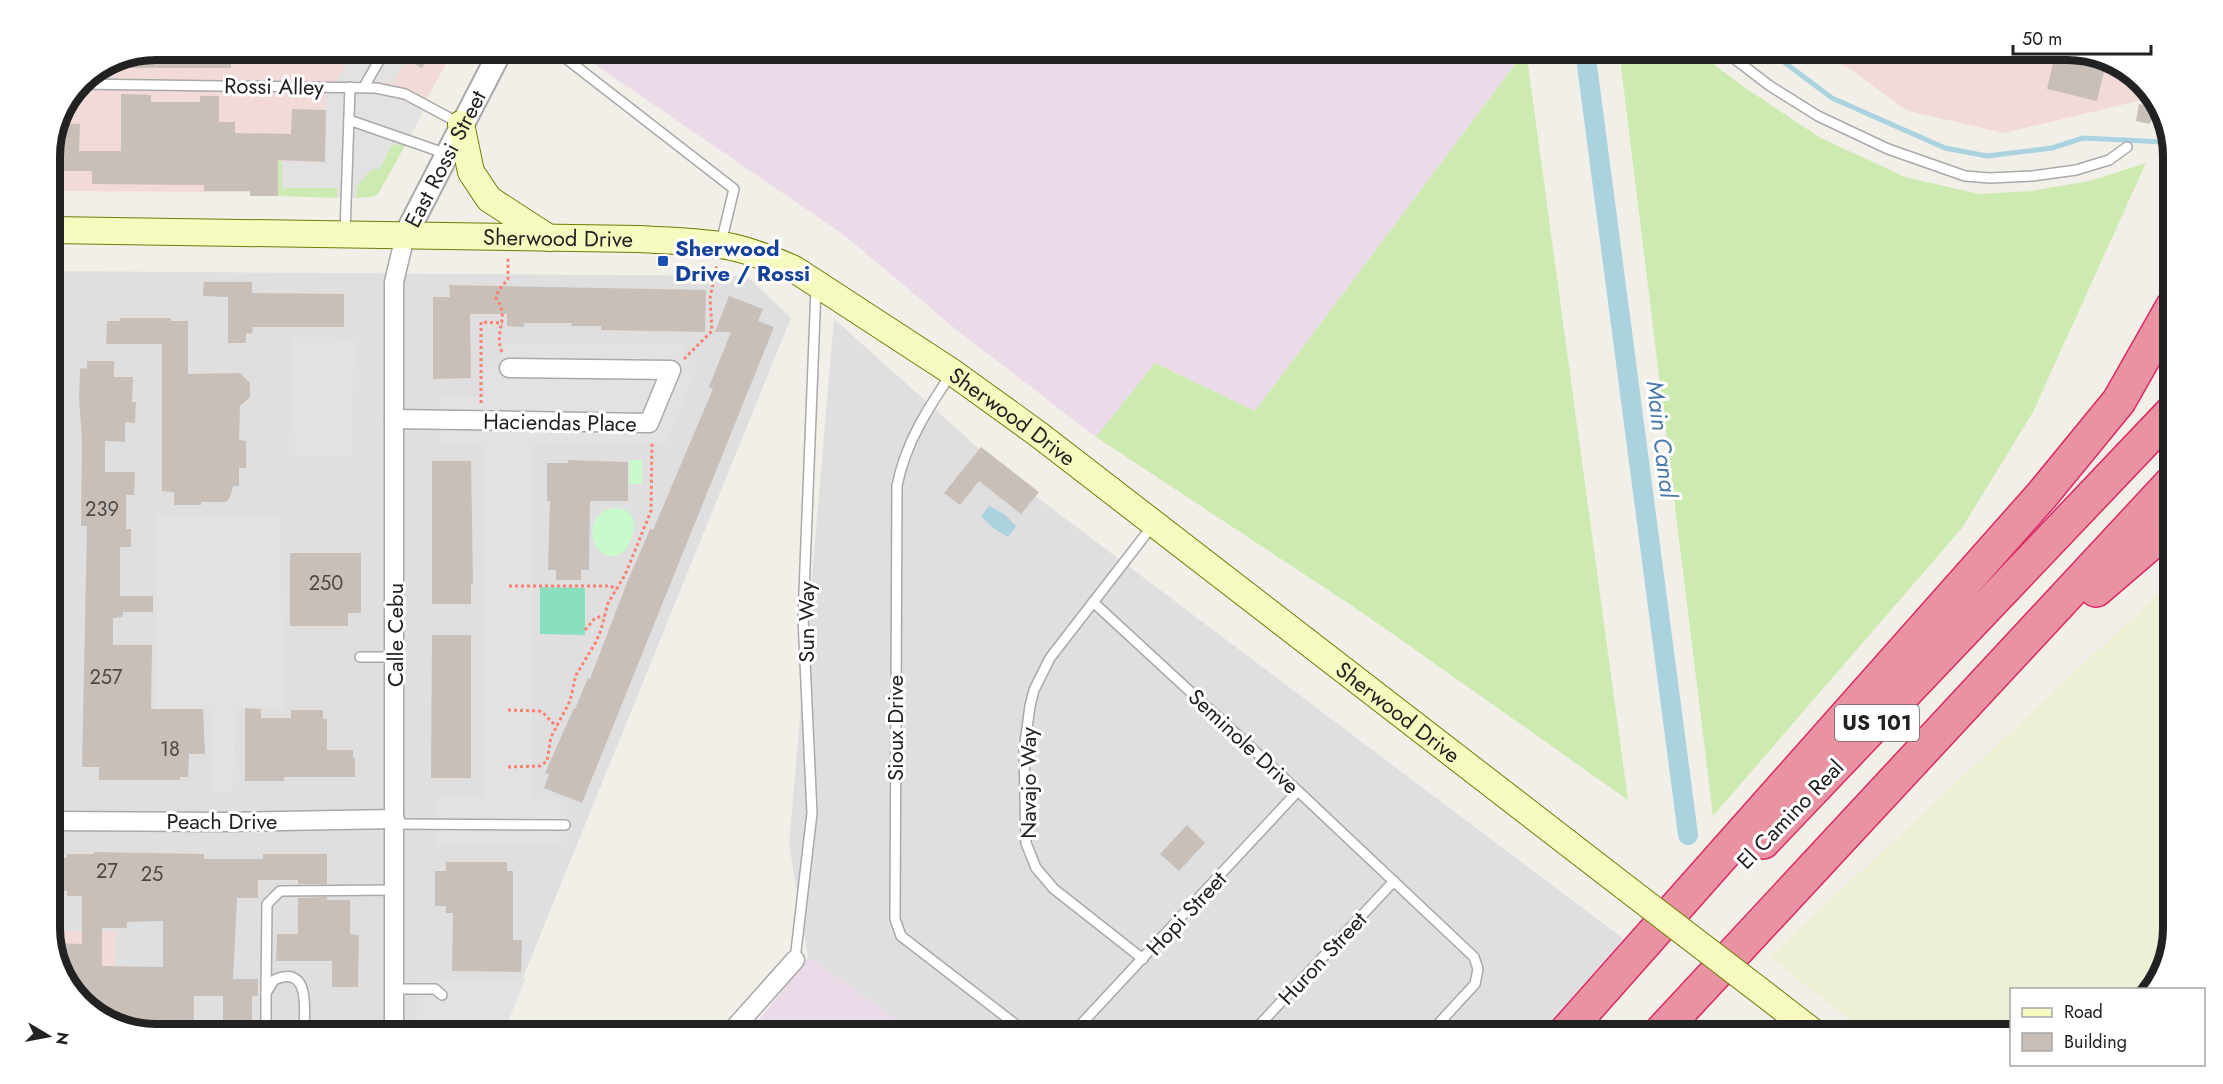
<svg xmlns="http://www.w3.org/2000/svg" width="2223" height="1084" font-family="Jost,sans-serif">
<rect width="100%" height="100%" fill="#f2efe9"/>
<!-- residential -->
<g fill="#e0dfdf">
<path d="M50,271L747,276L791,318L500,1034H156L115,1025L116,932L50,931Z"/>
<path d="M834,319L1014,480L1629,943L1539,1034H917L808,957L789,845Z"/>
</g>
<!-- commercial -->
<g fill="#f2dad9">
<path d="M156,50H453V51L375,193L50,191V150L81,81L116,58Z"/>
<path d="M1823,50H2067L2114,60L2155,97L2004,133L1908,111Z"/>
<path d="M50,931H116L115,1025L109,1024L68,987Z"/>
</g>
<!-- industrial -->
<g fill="#ebdbe8">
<path d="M574,50H1526L1255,411L1155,363L1096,437L958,331L844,235Z"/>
<path d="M808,957L902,1023L917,1034H748Z"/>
</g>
<!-- farmland -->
<path fill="#eef0d5" d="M2173,580V928L2163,975L2150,989L2012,990L2011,1034H1869L1769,957Z"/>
<!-- grass -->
<g fill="#cdebb0">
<path d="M1526,50L1628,800L1360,611L1096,437L1155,363L1255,411Z"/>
<path d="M1619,50H1694L1747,89L1819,137L1905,177L1979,194L2031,191L2090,181L2146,163L2033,412L1962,528L1713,816Z"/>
<path d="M406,144L378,194L372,197L356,198L357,185L372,169H380L392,145Z"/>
<path d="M278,161H282V188H337V198L278,196Z"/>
</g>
<!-- park -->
<g fill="#c8facc">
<rect x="629" y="460" width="13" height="24"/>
<path d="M615,508C643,510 635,536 624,552C593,572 576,513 615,508Z"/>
</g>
<!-- pitch -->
<path fill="#88e0be" d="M540,587L585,588V635L540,634Z"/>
<!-- parking -->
<g fill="#e2e2e2">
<path d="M354,50H412L393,82L337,81Z"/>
<path d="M114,59V78H85Z"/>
<path d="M326,93L386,94L424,110L406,144L392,145L380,169H372L357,185L356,198H337V188H282V161L325,162Z"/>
<path d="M291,337L354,338L352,457L289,456Z"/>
<path d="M503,344H683L684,357L698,364L666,444H533L532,798L567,799V846H437V797H485V444L439,445V396H485L486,361H502Z"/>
<path d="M156,515H280L283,709L235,708L233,792L210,793L212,710L156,709Z"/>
<path d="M526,978L503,1034H417V981Z"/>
</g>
<!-- water -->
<path fill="#aad3df" d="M989,506L1004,514L1016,526L1008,537L993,528L981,516Z"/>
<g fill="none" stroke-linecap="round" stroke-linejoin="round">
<!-- stream -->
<path stroke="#aad3df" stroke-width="5" d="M1768,50L1832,98L1945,148L1987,156L2052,148L2083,138L2164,142L2172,145"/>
<!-- canal -->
<path stroke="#aad3df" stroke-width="20" d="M1585,50L1688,835"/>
</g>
<!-- building -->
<g fill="#c7bfb8" fill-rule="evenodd">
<path d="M157,50H231V68H100L116,58Z"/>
<path d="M392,50H433L422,68Z"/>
<path d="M2056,50H2067L2107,59L2097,101L2047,89Z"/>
<path d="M121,94L151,95V102H200V96H219V122H235V133L291,134L292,109L326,110L325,162L278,160V196H250V191H204V185L92,184V171H50V150L62,123L80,124L79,151H121Z"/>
<path d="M2139,104L2154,107L2150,124L2136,121Z"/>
<path d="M204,282H252V293L344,294V327H253L252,334L246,333V343H228V297L203,296Z"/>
<path d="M449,285L706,290L705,332L601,330V326H571L572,323H524V327L507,326V314H470L471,378L433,379V297H450Z"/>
<path d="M729,296L763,309L758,321L774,327L582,803L544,788L549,774L545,773L574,708L575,709L588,678L590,679L626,585L650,529L653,530L713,389L709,387L731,332H715Z"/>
<path d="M120,318H171V321H188V374L240,373L250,383V397L240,406L239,440L246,441V468H239V486H233L230,497L226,502H201V505H174V492L162,491V344H106L107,321H120Z"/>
<path d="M87,361H114V377H133L132,402H136L135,423L125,422V442L105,441V472H135L134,495H126V529H131V547H120V596H153V612H123V617L113,618V645H152L151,709H203L205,754H189L188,777H180V780H99V767H82L87,526H81L82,441L79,399L80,368L87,369Z"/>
<path d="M981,447L1039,492L1021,514L979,481L960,505L944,493Z"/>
<path d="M568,460L628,462V501H590L589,570H581V580H556V570H548L550,501H547V463H568Z"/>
<path d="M432,461H471L473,584H471V604H432Z"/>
<path d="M290,553H361V613H348V626H290Z"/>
<path d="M432,635H471V778H431Z"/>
<path d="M245,708L261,709V718H291V710H323V719H327V750H353V758H355V777H284V781H245Z"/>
<path d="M1187,825L1205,843L1179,871L1160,854Z"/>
<path d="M94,852L204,854V859H263V854H327V884H298V880H258V898H237L233,979H258V996H252V1035H223V996H194V1035H156L109,1024L68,987L53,943L82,944V896H67V891H50V858H67V854H94ZM163,921V967L102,966V928H127V922Z"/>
<path d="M446,862H507V871H513V940H522L521,972L452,971L453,913H446V906H435V871H446Z"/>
<path d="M327,897V900H350V934L359,935L358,987H332V961H276L277,934H298V898Z"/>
</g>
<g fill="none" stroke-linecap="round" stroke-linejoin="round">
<defs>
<g id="service">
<path d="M555,50L734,189L721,243"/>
<path d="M1723,50L1770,86L1818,116L1888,149L1965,176L1990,178L2032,176L2076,170L2109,160L2127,147"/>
<path d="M79,84L376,88L405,94L459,123"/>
<path d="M364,87L385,50"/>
<path d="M349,120L447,154"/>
<path d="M345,232L350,87"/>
<path d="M951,374C927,410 905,444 897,486L895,919L901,936L1028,1034"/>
<path d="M1093,602L1298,791L1474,957L1478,969L1475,984L1429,1034"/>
<path d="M360,657H395"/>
<path d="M395,824L565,825"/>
<path d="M1143,959L1054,889L1036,868L1026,843L1024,750L1030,706L1034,690L1050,658L1153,525"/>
<path d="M795,960L812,813L803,618L816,288"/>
<path d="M394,989H435L442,995"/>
<path d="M266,993L267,904L280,891L394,890"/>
<path d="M266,1034V993L274,980C312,963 304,1013 304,1034"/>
<path d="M1072,1034L1298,791"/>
<path d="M1251,1034L1394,881"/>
</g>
<g id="minor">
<path d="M394,419L649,423L671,370L509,368"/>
<path d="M50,821L225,822L395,819"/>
<path d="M394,1034V282L405,236"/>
<path d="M729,1034L795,960"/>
</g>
<g id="tertiary">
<path id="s1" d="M405,236L501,50"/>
</g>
<g id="secondary">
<path d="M461,124L471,172L489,199L549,238"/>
<path id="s2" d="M50,230L639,239C670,241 702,241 732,247C754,252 774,260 794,269L952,372L1038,434L1626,888"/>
<path d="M1781,1007L1816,1034"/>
</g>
<g id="motorway">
<path d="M2096,590L2173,524"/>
<path d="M1763,842L2173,411"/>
<path d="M1564,1034L2042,495L2119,401L2173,306"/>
<path d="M1659,1034L2173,481"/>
</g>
</defs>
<!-- service casing -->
<use href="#service" stroke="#a9a9a9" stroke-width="12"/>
<!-- minor casing -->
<use href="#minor" stroke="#a9a9a9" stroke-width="21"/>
<!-- tertiary casing -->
<use href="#tertiary" stroke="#a9a9a9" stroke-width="26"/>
<!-- secondary casing -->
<use href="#secondary" stroke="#707d05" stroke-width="28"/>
<!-- motorway casing -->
<use href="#motorway" stroke="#dc2a67" stroke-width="36"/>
<!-- path -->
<g stroke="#fa8072" stroke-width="3" stroke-dasharray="3 3" stroke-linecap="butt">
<path d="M502,352C493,331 511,318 496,298L498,291L508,279V257"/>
<path d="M684,359L712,331L710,298L717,265"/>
<path d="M481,403V322L503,323"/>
<path d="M509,586H611L616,590"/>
<path d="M585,630L595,618L604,616"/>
<path d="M508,710L539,711C547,714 549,721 557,726"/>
<path d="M508,767L540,766L547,761L551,737L570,701L576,675L596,642L601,630L608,603L625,575L651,511L652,441"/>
</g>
<!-- service -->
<use href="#service" stroke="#fff" stroke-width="9"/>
<!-- minor -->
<use href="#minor" stroke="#fff" stroke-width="18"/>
<!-- tertiary -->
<use href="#tertiary" stroke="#fff" stroke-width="22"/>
<!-- secondary -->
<use href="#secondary" stroke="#f7fabf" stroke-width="26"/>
<!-- motorway -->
<use href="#motorway" stroke="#e892a2" stroke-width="33"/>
<defs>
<path id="secondary-bridge" d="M1626,888L1781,1007"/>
</defs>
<!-- secondary-bridge casing -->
<use href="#secondary-bridge" stroke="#707d05" stroke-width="28" stroke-linecap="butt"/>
<!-- secondary-bridge -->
<use href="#secondary-bridge" stroke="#f7fabf" stroke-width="26"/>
</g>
<!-- markers -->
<rect fill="#1a4fb4" stroke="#fff" stroke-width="2" x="657" y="255" width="12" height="12" rx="3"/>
<g text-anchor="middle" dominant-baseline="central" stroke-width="6" stroke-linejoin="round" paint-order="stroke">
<!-- number labels -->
<g font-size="20" fill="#4b4948">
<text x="102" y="509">239</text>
<text x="326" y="583">250</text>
<text x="106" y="677">257</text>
<text x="170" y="749">18</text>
<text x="107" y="871">27</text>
<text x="152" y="874">25</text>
</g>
<!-- shield labels -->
<rect fill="#fff" stroke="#646464" stroke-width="1.5" x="1835" y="705" width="84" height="36" rx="4.5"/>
<g font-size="21" font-weight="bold" fill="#222">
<text x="1877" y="723">US 101</text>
</g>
<!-- street labels -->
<g font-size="22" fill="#222" stroke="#fff">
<text transform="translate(274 86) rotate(1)">Rossi Alley</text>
<text stroke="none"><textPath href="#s1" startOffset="87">East Rossi Street</textPath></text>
<text stroke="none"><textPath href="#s2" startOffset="508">Sherwood Drive</textPath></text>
<text stroke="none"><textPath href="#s2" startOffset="1012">Sherwood Drive</textPath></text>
<text transform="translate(560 422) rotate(1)">Haciendas Place</text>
<text transform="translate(806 622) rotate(-90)">Sun Way</text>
<text transform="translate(395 635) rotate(-90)">Calle Cebu</text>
<text stroke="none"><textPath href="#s2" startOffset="1498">Sherwood Drive</textPath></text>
<text transform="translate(895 728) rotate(-90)">Sioux Drive</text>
<text transform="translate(1244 741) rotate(43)">Seminole Drive</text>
<text transform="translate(1028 783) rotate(-90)">Navajo Way</text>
<text transform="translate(1790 814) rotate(-46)">El Camino Real</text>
<text x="222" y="821">Peach Drive</text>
<text transform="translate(1186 913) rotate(-47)">Hopi Street</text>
<text transform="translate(1322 958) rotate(-47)">Huron Street</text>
</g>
<!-- transit labels -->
<g font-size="22" font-weight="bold" fill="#164399" stroke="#fff" text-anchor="start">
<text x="675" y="248">Sherwood<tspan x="675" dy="25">Drive / Rossi</tspan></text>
</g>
<!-- water labels -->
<g font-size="24" font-style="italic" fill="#4a7aab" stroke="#fff">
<text transform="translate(1662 439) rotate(83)">Main Canal</text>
</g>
</g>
<!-- crop -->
<path d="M0 0H2223V1084H0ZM156 60H2067A96 96 0 0 1 2163 156V928A96 96 0 0 1 2067 1024H156A96 96 0 0 1 60 928V156A96 96 0 0 1 156 60Z" fill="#fff" fill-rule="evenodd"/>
<path fill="none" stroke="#222" stroke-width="8" d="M156 60H2067A96 96 0 0 1 2163 156V928A96 96 0 0 1 2067 1024H156A96 96 0 0 1 60 928V156A96 96 0 0 1 156 60Z"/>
<!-- legend -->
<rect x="2010" y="988" width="195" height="78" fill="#ffffff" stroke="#a7a7a7" stroke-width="1.5"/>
<rect x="2022" y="1008" width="30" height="9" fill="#f7fabf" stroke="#a7a7a7" stroke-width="1.5"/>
<text x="2064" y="1018" font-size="18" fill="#222222">Road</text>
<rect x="2022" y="1033" width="30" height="18" fill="#c7bfb8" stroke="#a7a7a7" stroke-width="1.5"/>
<text x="2064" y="1048" font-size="18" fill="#222222">Building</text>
<!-- north arrow -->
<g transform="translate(48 1036) rotate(100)" stroke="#ffffff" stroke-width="4.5" paint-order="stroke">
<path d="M0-4.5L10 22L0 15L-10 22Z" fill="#222222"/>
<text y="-9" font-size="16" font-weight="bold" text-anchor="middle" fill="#222222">N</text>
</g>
<!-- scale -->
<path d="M2013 45v9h138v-9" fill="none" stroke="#222222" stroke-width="3"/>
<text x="2022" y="45" font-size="18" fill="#222222" stroke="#ffffff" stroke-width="4.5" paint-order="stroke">50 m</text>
</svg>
